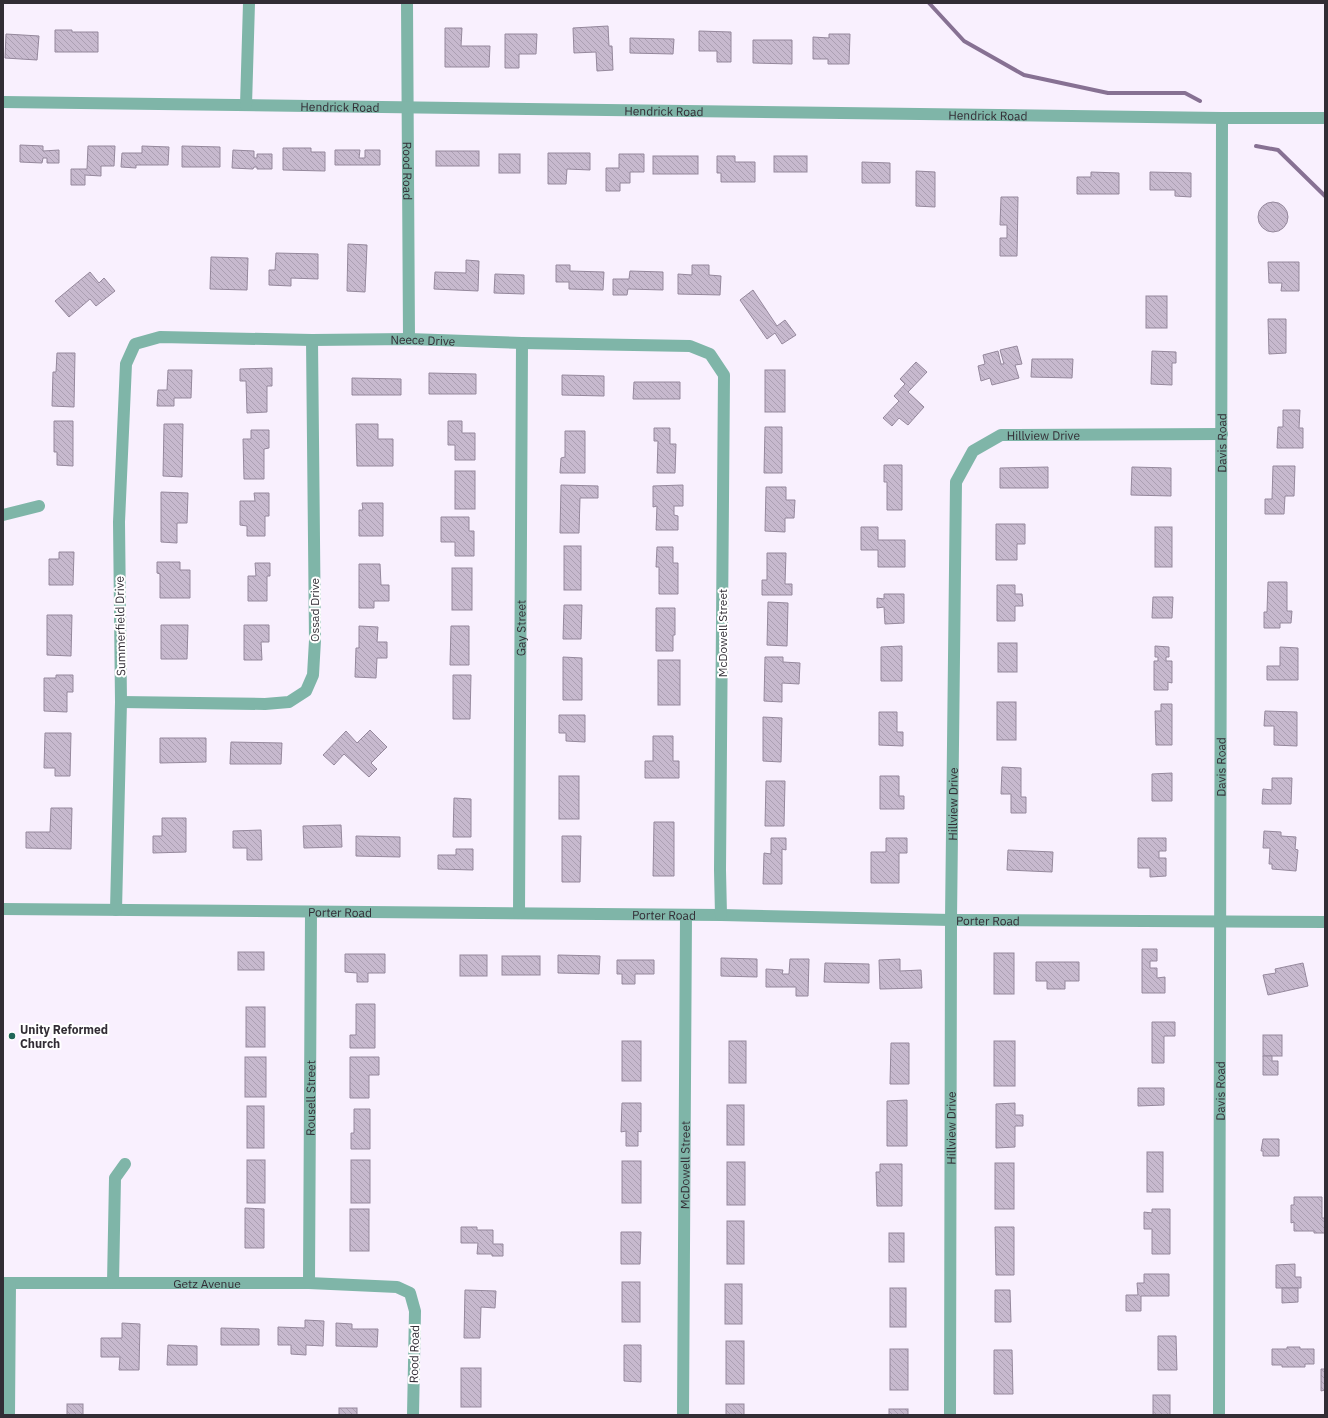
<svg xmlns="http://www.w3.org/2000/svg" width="1328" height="1418" font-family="'IBM Plex Sans',sans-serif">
<defs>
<pattern id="building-back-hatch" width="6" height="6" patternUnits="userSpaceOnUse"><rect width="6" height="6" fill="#c7b9ce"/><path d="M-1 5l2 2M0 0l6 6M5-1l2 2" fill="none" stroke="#ab9fb2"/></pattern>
</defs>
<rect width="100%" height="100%" fill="#f9f0fe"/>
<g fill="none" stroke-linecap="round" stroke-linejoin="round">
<!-- stream -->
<g stroke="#877193" stroke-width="4">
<path d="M929,3L964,41L1024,75L1108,93H1185L1200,101"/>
<path d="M1256,146L1278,150L1325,196"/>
</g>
</g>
<!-- building -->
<g fill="url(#building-back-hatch)" stroke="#95889c">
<path d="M608,26L609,46H612L613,70L597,71L596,52L574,53L573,28Z"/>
<path d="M445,28H462L461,46H490L489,67H445Z"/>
<path d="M55,30H72V32H98V52H55Z"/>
<path d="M699,31L731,32V62H717V51H699Z"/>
<path d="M6,34L39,36L37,60L5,58Z"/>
<path d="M505,34H537L536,54H519V68H505Z"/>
<path d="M829,34H850L849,64H828V59H813V37L829,38Z"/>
<path d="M630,38L674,39L673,54L630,53Z"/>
<path d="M753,40H792V64L753,63Z"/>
<path d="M20,145L43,146V151L59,150V163H47V158H43L42,163L20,162Z"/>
<path d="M88,146H115L114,166H101V176L85,175V185H71V169H87Z"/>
<path d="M142,146L169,147L168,165H136V168L121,167L122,153H142Z"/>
<path d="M182,146L220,147V167H182Z"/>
<path d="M283,148H311V152H325V171L283,170Z"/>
<path d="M233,150L254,151V158H257V154H272V169H257V167H254L253,169L232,168Z"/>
<path d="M335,150H360L359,158H365V150H380V165H335Z"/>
<rect x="436" y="151" width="43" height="15"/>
<path d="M548,153H590V170L567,169L566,184H548Z"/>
<rect x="499" y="154" width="21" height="19"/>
<path d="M619,154H644V172H630V183H620V191H606V168H619Z"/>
<rect x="653" y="156" width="45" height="18"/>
<path d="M717,156H735V162H755V182H721V173H717Z"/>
<rect x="774" y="156" width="33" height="16"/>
<path d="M862,162L890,163V183H862Z"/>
<path d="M916,171L935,172V207L916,206Z"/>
<path d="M1091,172L1119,173V194H1077V177H1091Z"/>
<path d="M1150,172L1191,173V197L1175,196V190H1150Z"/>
<path d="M1001,197H1018L1017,256H1000V238H1007V225H1000Z"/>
<circle cx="1273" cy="217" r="15"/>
<path d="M348,244L367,245L365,292L347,291Z"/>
<path d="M276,253L318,254V279L291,278V286L269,285V270H275Z"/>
<path d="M211,257L248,258L247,290L210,289Z"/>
<path d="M466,260L479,261L478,291L434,289L435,272L466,273Z"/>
<path d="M1268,262H1299V291H1281L1282,283H1269Z"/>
<path d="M556,265H570V271L604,272L603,290L569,289V282H556Z"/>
<path d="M692,265H709V275L721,276L720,295L678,294V274L692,275Z"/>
<path d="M630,271L663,272V290L628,289L627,295H613V279H629Z"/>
<path d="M90,272L99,283L104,278L115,291L96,306L90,299L69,317L55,301Z"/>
<path d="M495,274L524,275V294L494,293Z"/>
<path d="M753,290L777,326L785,320L796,335L782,344L775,333L767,339L740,300Z"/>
<rect x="1146" y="296" width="21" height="32"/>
<path d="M1268,319H1286V353L1269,354Z"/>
<path d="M1017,346L1022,364L1015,365L1019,378L992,385L990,378L981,381L978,366L985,364L983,355L998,351L1001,364H1004L1000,350Z"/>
<path d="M1152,351L1176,352V363H1172V385L1151,384Z"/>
<path d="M57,353H75L74,407L52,406L53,372H56Z"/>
<path d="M1032,359H1073L1072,378L1031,377Z"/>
<path d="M916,362L927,372L908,392L924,407L908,425L899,418L892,426L883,418L899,401L894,396L905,384L900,379Z"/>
<path d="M272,368V386H267V412L247,413L246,381H240V369Z"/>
<path d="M168,370H192L191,398H174V406H157L158,390H167Z"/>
<rect x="765" y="370" width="20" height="42"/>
<path d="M429,373L476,374V394H429Z"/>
<path d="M562,375L604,376V396L562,395Z"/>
<path d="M352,378L401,379V395H352Z"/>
<path d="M634,382H680V399H633Z"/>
<path d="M1283,410H1300L1299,428H1303V448H1277L1278,427H1283Z"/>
<path d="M54,421H73V466L57,465V452H54Z"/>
<path d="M448,421H462V433H475V460H455V445H448Z"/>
<path d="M164,424H183L182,477L163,476Z"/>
<path d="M356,424H378V439H393V466H357Z"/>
<path d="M765,427H782V473H764Z"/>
<path d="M654,428H670V444H676L675,473H657L658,441H654Z"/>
<path d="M251,430H269V448L264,449V479H244L243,439H251Z"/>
<path d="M565,431H585V473H560L561,458L565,457Z"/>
<path d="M884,465H902V510H887V482H884Z"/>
<path d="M1273,466H1295L1294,496H1285L1284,514H1265V499H1272Z"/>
<path d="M1048,467V488H1000V468Z"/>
<path d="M1132,467L1171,468V496L1131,495Z"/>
<rect x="455" y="471" width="20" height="38"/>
<path d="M561,485L598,486V498H580L579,533H560Z"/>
<path d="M683,485V506H674V515L678,516V530H656L657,506L653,507V486Z"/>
<path d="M766,487H786V500H795L794,518H785V532L765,531Z"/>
<path d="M161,492L188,493L187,523H177V543L161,542Z"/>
<path d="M254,493H269V516H265V536H247V526L240,525V501H255Z"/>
<path d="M362,503H383V536H359V510H363Z"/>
<path d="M441,517H469V531H474V556H455V542H441Z"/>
<path d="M996,524H1025V544H1017V560H996Z"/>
<path d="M861,527H878V540H905V567H878V550H861Z"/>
<rect x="1155" y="527" width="17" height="40"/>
<rect x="564" y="546" width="17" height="44"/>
<path d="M657,547H673V563H678V594H659V567H656Z"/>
<path d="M59,552H74L73,585H49V559H59Z"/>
<path d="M767,553H786L785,584H792V595H762V580H767Z"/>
<path d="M157,562H180V570H190V598H160V574L157,573Z"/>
<path d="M255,563H270V576H267V601H248V576H256Z"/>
<path d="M359,564H380L381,585H389V601H374V608H359Z"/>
<rect x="452" y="568" width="20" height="42"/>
<path d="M1268,582H1287V611H1292L1291,623H1280V628H1264V612H1267Z"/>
<path d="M997,585H1015V594H1022L1023,606H1015V621H997Z"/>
<path d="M884,594H904V623L885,624L884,607L877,608V598L884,599Z"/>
<path d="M1153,597H1173L1172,618H1152Z"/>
<path d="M768,602L788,603L787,646L767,645Z"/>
<path d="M564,605H582L581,639H563Z"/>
<path d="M656,608H675V635H673V651H656Z"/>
<path d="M47,615H72L71,656L47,655Z"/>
<path d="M161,625H188L187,659H161Z"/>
<path d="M244,625H269V642H261L262,660H244Z"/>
<path d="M359,626L378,627L377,642H387V658H377L376,678L355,677L356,648H359Z"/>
<path d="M451,626H469V665H450Z"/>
<rect x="998" y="643" width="19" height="29"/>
<path d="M902,646V681H881V647Z"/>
<path d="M1155,646L1169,647V657H1166V661H1172V683L1168,682V690H1154V661H1158V657H1155Z"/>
<path d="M1280,647L1298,648V680H1267V666H1280Z"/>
<path d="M563,657L582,658V700H563Z"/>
<path d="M765,657H783V662L800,663L799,684L782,683V702L764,701Z"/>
<rect x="658" y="660" width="22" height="45"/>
<path d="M56,675H73V692H67V712L44,711V678H56Z"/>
<path d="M453,675H471L470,719H453Z"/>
<rect x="997" y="702" width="19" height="38"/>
<path d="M1161,704H1172V745H1156L1155,711H1161Z"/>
<path d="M1265,711L1297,712V746L1274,745V726H1264Z"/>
<path d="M879,712H897V732H903V746L879,745Z"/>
<path d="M559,715H585V742L566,741V733H559Z"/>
<path d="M763,717L782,718L781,762L763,761Z"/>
<path d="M370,730L387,747L371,763L377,769L369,777L344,754L334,765L323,755L346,731L357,743Z"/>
<path d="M45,733H71L70,776H55V768H44Z"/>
<path d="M653,736H673V761H679V778H645V761H653Z"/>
<path d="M160,738H206V762L160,763Z"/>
<path d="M231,742L282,743L281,764H230Z"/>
<path d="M1002,767L1021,768V797H1026V813H1011V794H1001Z"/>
<path d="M1172,773V801H1152V774Z"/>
<rect x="559" y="776" width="20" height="43"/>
<path d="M880,776H899V796H904V809H880Z"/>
<path d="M1272,778H1292L1291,804H1262L1263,789L1272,790Z"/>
<path d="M766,781H785L784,826H765Z"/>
<path d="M454,798L471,799V837H453Z"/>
<path d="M51,808H72L71,849L26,848V832H50Z"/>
<path d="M162,818H186V852L153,853V836H162Z"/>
<path d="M654,822H674V876H653Z"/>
<path d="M341,825L342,847L304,848L303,826Z"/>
<path d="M261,830L262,860H247V848H233V831Z"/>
<path d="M1264,831L1281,832V836L1296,837L1295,849L1298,850L1296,871L1272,869V864H1269L1270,848H1263Z"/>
<path d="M356,836L400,837V857L356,856Z"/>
<path d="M562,836H581L580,882H562Z"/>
<path d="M771,838H786V850L782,849V884H763L764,853L771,854Z"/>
<path d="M886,838H907V853H899V883H871V852H886Z"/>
<path d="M1138,838H1166V851H1159V858H1166V876L1150,877V868H1138Z"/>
<path d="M456,849H473V870L438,869V855H456Z"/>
<path d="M1008,850L1053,852L1052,872L1007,870Z"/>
<path d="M1142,949H1157V961H1150V968H1157V978L1165,977V993H1142Z"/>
<rect x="238" y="952" width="26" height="18"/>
<rect x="994" y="953" width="20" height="41"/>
<path d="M345,954H385V973H368V982H357V973L345,972Z"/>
<rect x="460" y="955" width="27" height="21"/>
<path d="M558,955L600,956L599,974L558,973Z"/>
<rect x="502" y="956" width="38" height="19"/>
<path d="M721,958L757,959V977L721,976Z"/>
<path d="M790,959H809L808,996H796V987H766V969L783,970L782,974H789Z"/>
<path d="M900,959V971L921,970L922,988L880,989L879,960Z"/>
<path d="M617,960H654V974H635V984H622V974H617Z"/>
<path d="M1036,962H1079V981H1065V989H1047V981H1036Z"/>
<path d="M825,963L869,964V983L824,982Z"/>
<path d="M1303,963L1308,986L1268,995L1263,975L1276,973L1275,969Z"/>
<path d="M356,1004H375V1048H350V1035H356Z"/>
<rect x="246" y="1007" width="19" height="40"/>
<path d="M1152,1022H1175V1036H1164V1063H1152Z"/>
<rect x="1263" y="1035" width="19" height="21"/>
<rect x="622" y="1041" width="19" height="40"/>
<rect x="729" y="1041" width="17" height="42"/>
<rect x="994" y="1041" width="21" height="45"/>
<path d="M891,1043H909V1084H890Z"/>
<path d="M1263,1056H1272V1061H1278V1075H1263Z"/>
<rect x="245" y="1057" width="21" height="40"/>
<path d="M350,1057H379V1075H369V1098H350Z"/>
<path d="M1138,1088H1164V1105L1138,1106Z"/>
<path d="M907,1100V1146H887V1101Z"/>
<path d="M622,1103H641V1132L638,1131V1146H626V1131L621,1132Z"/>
<path d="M1015,1103V1115H1023V1126H1015V1147L996,1148V1104Z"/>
<rect x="727" y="1105" width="17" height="40"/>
<rect x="247" y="1106" width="17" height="42"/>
<path d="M354,1109H370V1149H351V1133H354Z"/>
<path d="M1263,1139H1279V1156H1263V1151H1261Z"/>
<rect x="1147" y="1152" width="16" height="40"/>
<rect x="247" y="1160" width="18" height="43"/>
<rect x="351" y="1160" width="19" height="43"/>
<rect x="622" y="1161" width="19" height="42"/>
<rect x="727" y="1162" width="18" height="43"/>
<rect x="995" y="1163" width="19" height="46"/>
<path d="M880,1164H902V1206H877L876,1172H880Z"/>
<path d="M1294,1197H1322V1218H1325V1233H1314V1231H1294V1222L1291,1223V1205H1294Z"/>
<path d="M245,1208L264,1209V1248H245Z"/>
<rect x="350" y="1209" width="19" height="42"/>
<path d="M1152,1209H1170V1254H1152V1229H1144V1212L1152,1213Z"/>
<rect x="727" y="1221" width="17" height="43"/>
<path d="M461,1227H477V1230H493V1244H503V1256H492V1254H477L478,1243H461Z"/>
<path d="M995,1227H1014V1275H996Z"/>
<path d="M621,1232H641L640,1264H621Z"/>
<rect x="889" y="1233" width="15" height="29"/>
<path d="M1295,1264V1277H1301V1288H1276V1265Z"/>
<path d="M1144,1274H1169V1296H1141V1311H1126V1295H1138L1137,1283H1144Z"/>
<rect x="622" y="1282" width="18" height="40"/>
<rect x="725" y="1284" width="17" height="40"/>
<rect x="890" y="1288" width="16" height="39"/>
<path d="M1282,1288H1298V1302L1282,1303Z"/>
<path d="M465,1290L496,1291L495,1308L481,1307L480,1338H464Z"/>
<path d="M995,1290H1010L1011,1322H995Z"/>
<path d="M305,1320L324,1321L323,1346L306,1345V1355L291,1354V1345H278V1327L305,1328Z"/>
<path d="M122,1323L140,1324L139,1370H119L120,1357H101V1338H122Z"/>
<path d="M336,1323L352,1324V1329H378L377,1347L336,1346Z"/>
<path d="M221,1328L259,1329V1345H221Z"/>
<path d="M1158,1336H1176L1177,1370H1158Z"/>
<rect x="726" y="1341" width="18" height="43"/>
<path d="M168,1345L197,1346V1365H167Z"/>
<path d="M624,1345H641V1382L624,1381Z"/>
<path d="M1287,1347H1300V1349H1314V1364H1305V1367H1282V1365H1272V1349H1287Z"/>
<rect x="890" y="1349" width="18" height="41"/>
<path d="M994,1350H1012L1013,1394H994Z"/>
<rect x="461" y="1368" width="20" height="39"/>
<path d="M1321,1369H1325V1390L1321,1391Z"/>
<rect x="1153" y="1395" width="17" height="20"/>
<rect x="67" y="1404" width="16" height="11"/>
<rect x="726" y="1404" width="18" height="11"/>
<rect x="339" y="1408" width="18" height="7"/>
<rect x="889" y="1409" width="19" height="6"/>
</g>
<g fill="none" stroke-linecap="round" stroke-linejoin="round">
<!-- minor -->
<g stroke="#7fb5a8" stroke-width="12">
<path id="s1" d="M407,3L409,339"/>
<path id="s2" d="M3,102L1222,118H1325"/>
<path d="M246,105L249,3"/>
<path d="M3,515L39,506"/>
<path d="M121,702L265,704L289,702L306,691L313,675L315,640L312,340"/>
<path id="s3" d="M3,909L721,915L951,920L1325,922"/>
<path id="s4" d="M116,910L121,702L119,522L126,364L135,344L160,337L312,340L409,339L522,343L690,346L710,354L724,375L720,870L721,915"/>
<path id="s5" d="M519,913L522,343"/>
<path id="s6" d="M3,1283H309L397,1287L410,1293L415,1311L413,1415"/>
<path d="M113,1283L115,1178L125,1164"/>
<path id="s7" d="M309,1283L311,912"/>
<path d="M9,1415L10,1283"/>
<path id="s8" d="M683,1415L686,915"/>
<path id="s9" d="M950,1415L951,920L956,482L973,451L1001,435L1222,434"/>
<path id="s10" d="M1219,1415L1222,118"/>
</g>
</g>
<!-- markers -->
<circle fill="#1f6558" stroke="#fff" stroke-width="1.5" cx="12" cy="1036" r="4"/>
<g text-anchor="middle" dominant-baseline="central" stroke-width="4" stroke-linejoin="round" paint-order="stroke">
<!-- street labels -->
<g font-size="12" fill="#322d35" stroke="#fff">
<text stroke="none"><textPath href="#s2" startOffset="337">Hendrick Road</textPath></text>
<text stroke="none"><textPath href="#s2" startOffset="661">Hendrick Road</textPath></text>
<text stroke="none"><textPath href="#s2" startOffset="985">Hendrick Road</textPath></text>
<text stroke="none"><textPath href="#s1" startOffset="168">Rood Road</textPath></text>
<text stroke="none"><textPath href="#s4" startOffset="857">Neece Drive</textPath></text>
<text stroke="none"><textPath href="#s9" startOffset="1043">Hillview Drive</textPath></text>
<text stroke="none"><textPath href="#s10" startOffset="972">Davis Road</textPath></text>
<text transform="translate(314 610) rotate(-90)">Ossad Drive</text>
<text transform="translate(120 626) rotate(-91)">Summerfield Drive</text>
<text stroke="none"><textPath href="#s5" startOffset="285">Gay Street</textPath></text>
<text transform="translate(722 633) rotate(-90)">McDowell Street</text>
<text stroke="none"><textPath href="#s10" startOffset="648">Davis Road</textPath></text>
<text stroke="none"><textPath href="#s9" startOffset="611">Hillview Drive</textPath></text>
<text stroke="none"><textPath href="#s3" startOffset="337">Porter Road</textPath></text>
<text stroke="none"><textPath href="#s3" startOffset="661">Porter Road</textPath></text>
<text stroke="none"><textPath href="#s3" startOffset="985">Porter Road</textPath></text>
<text stroke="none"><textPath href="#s10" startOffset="324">Davis Road</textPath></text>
<text stroke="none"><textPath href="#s7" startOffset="185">Rousell Street</textPath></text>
<text stroke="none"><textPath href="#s9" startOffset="287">Hillview Drive</textPath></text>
<text stroke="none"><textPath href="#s8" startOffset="250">McDowell Street</textPath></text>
<text stroke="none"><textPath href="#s6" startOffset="204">Getz Avenue</textPath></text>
<text transform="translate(414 1354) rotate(-89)">Rood Road</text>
</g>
<!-- poi labels -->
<g font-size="12" font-weight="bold" fill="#322d35" stroke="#fff" text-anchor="start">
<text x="20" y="1029">Unity Reformed<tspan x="20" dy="14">Church</tspan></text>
</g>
</g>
<!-- border -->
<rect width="1328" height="1418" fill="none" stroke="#322d35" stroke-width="8"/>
</svg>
